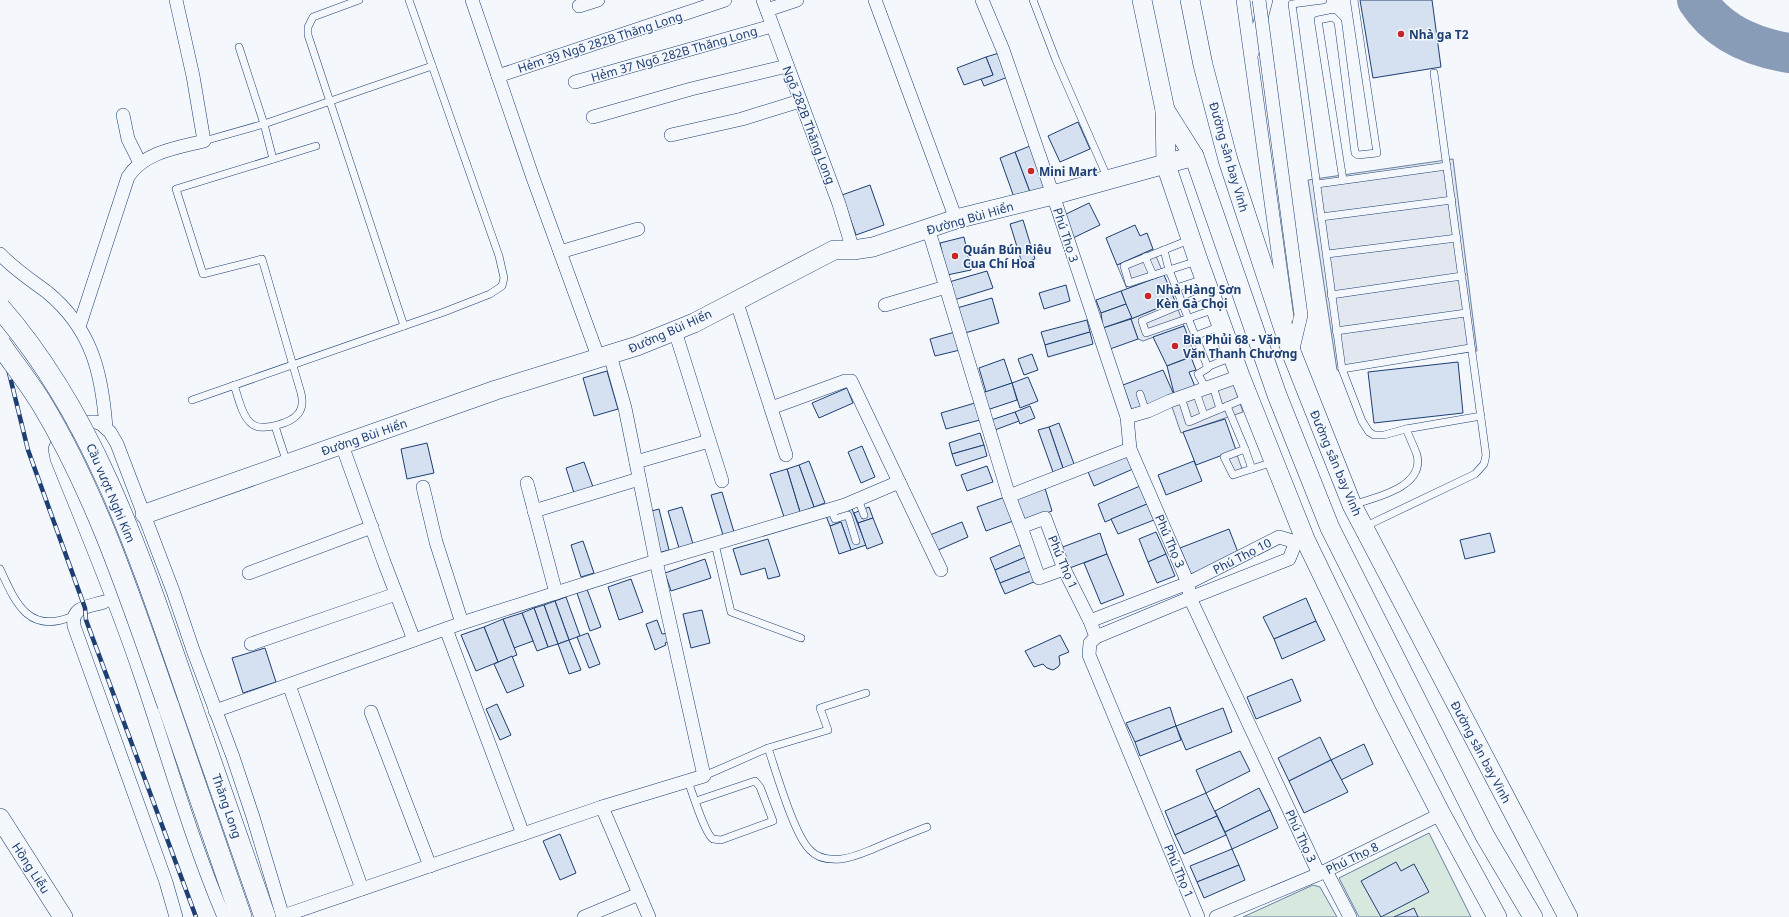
<svg xmlns="http://www.w3.org/2000/svg" width="1789" height="917" font-family="'Noto Sans',sans-serif">
<rect width="100%" height="100%" fill="#f4f7fb"/>
<!-- green -->
<g fill="#d7e8df" stroke="#687fa3">
<path d="M1429,833L1471,917H1359L1339,878Z"/>
<path d="M1313,885L1320,887L1337,917H1243Z"/>
</g>
<!-- parking -->
<g fill="#e3e8f0" stroke="#687fa3">
<path d="M1453,159L1477,351L1337,370L1308,180Z"/>
<path d="M1153,249L1164,275L1127,289L1117,265Z"/>
<path d="M1175,301L1184,326L1143,341L1138,339L1131,319Z"/>
<path d="M1232,380L1243,412L1181,433L1170,401Z"/>
<path d="M1235,450L1244,474L1232,479L1223,454Z"/>
</g>
<g fill="none" stroke-linecap="round" stroke-linejoin="round">
<!-- taxiway -->
<path stroke="#889bb7" stroke-width="40" d="M1697,0C1718,33 1752,47 1789,53"/>
</g>
<!-- building -->
<g fill="#d5e0f0" stroke="#1d3f73">
<path d="M1360,0H1432L1441,67L1373,78Z"/>
<path d="M999,53L1008,77L984,86L981,79L993,75L986,57Z"/>
<path d="M986,57L993,75L964,85L957,68Z"/>
<path d="M1078,122L1090,149L1060,162L1048,136Z"/>
<path d="M1030,146L1046,190L1031,195L1015,152Z"/>
<path d="M1015,152L1031,195L1015,200L1000,158Z"/>
<path d="M870,185L884,225L856,235L842,195Z"/>
<path d="M1089,203L1100,225L1073,238L1062,216Z"/>
<path d="M1023,220L1035,259L1022,263L1010,224Z"/>
<path d="M1135,225L1140,236L1147,233L1153,249L1117,265L1106,238Z"/>
<path d="M964,237L971,270L947,275L940,243Z"/>
<path d="M987,271L993,288L954,300L949,282Z"/>
<path d="M1164,275L1175,301L1131,319L1121,291Z"/>
<path d="M1066,285L1070,301L1044,309L1039,293Z"/>
<path d="M1121,291L1126,304L1101,313L1096,300Z"/>
<path d="M992,298L999,323L965,333L957,308Z"/>
<path d="M1126,304L1132,318L1103,328L1101,313Z"/>
<path d="M1131,319L1138,339L1110,349L1103,328Z"/>
<path d="M1087,320L1090,332L1045,345L1041,332Z"/>
<path d="M1184,326L1195,355L1167,366L1153,337Z"/>
<path d="M955,332L960,350L935,356L930,339Z"/>
<path d="M1090,332L1093,344L1048,357L1045,345Z"/>
<path d="M1032,354L1038,370L1024,375L1018,359Z"/>
<path d="M1191,357L1196,370L1189,372L1196,389L1175,397L1167,366Z"/>
<path d="M1004,359L1012,383L986,392L979,368Z"/>
<path d="M1458,362L1463,413L1374,423L1368,372Z"/>
<path d="M1163,370L1175,397L1132,411L1123,385Z"/>
<path d="M607,371L618,409L594,416L583,378Z"/>
<path d="M1028,377L1038,401L1020,408L1012,383Z"/>
<path d="M1012,383L1017,400L987,410L982,393Z"/>
<path d="M847,388L853,403L819,418L812,403Z"/>
<path d="M975,403L980,420L946,429L941,413Z"/>
<path d="M1030,406L1035,418L1020,424L1015,412Z"/>
<path d="M1015,412L1019,421L992,431L988,421Z"/>
<path d="M1225,419L1236,450L1196,465L1183,432Z"/>
<path d="M1059,423L1074,464L1063,468L1049,427Z"/>
<path d="M1049,427L1063,468L1053,472L1038,430Z"/>
<path d="M980,433L984,445L952,454L949,443Z"/>
<path d="M427,443L434,473L407,479L401,449Z"/>
<path d="M984,445L987,456L956,466L952,454Z"/>
<path d="M862,446L875,477L861,483L848,452Z"/>
<path d="M1125,451L1133,469L1094,486L1086,467Z"/>
<path d="M809,461L825,503L814,507L799,465Z"/>
<path d="M1194,461L1202,481L1166,495L1158,475Z"/>
<path d="M584,462L593,487L574,493L566,468Z"/>
<path d="M799,465L814,507L800,512L787,469Z"/>
<path d="M987,466L993,482L967,491L961,475Z"/>
<path d="M787,469L800,512L784,517L770,474Z"/>
<path d="M1044,485L1052,511L1021,522L1012,496Z"/>
<path d="M1140,486L1147,504L1105,522L1098,504Z"/>
<path d="M722,492L734,532L723,535L711,495Z"/>
<path d="M1005,497L1013,521L986,531L977,507Z"/>
<path d="M1147,504L1154,520L1118,534L1111,519Z"/>
<path d="M682,507L693,544L679,548L668,511Z"/>
<path d="M869,507L873,518L858,523L854,513Z"/>
<path d="M659,509L669,550L658,553L648,512Z"/>
<path d="M852,509L866,545L851,550L841,522L830,526L826,516Z"/>
<path d="M873,518L883,543L867,549L858,523Z"/>
<path d="M841,522L851,550L839,554L830,526Z"/>
<path d="M962,522L968,537L936,551L930,535Z"/>
<path d="M1229,529L1239,555L1191,574L1180,548Z"/>
<path d="M1156,532L1166,554L1148,562L1139,539Z"/>
<path d="M1100,533L1107,554L1067,569L1060,548Z"/>
<path d="M1490,533L1495,552L1465,559L1460,540Z"/>
<path d="M768,539L780,576L768,579L765,568L741,575L733,549Z"/>
<path d="M583,541L594,573L581,577L571,545Z"/>
<path d="M1020,545L1026,557L995,570L990,558Z"/>
<path d="M1107,554L1124,595L1101,604L1084,563Z"/>
<path d="M1166,554L1175,576L1157,583L1148,562Z"/>
<path d="M1026,557L1031,571L1000,583L995,570Z"/>
<path d="M705,559L711,578L671,591L665,573Z"/>
<path d="M1031,571L1036,581L1005,594L1000,583Z"/>
<path d="M631,579L643,612L619,620L608,587Z"/>
<path d="M587,589L601,627L590,631L577,593Z"/>
<path d="M566,597L580,636L569,640L555,601Z"/>
<path d="M1306,598L1316,621L1274,639L1263,617Z"/>
<path d="M555,601L569,640L558,644L544,605Z"/>
<path d="M544,605L558,644L548,647L534,608Z"/>
<path d="M534,608L548,647L537,651L522,613Z"/>
<path d="M702,610L710,643L691,648L683,614Z"/>
<path d="M522,613L533,641L514,648L503,619Z"/>
<path d="M503,619L517,655L498,662L484,627Z"/>
<path d="M657,620L662,634L668,633L670,641L665,643L666,645L655,650L646,624Z"/>
<path d="M1316,621L1325,640L1282,659L1274,639Z"/>
<path d="M484,627L498,662L476,671L461,635Z"/>
<path d="M588,633L600,664L589,668L577,637Z"/>
<path d="M1060,635L1069,652L1059,656L1060,664L1058,667L1053,670L1047,668L1043,664L1034,667L1025,651Z"/>
<path d="M569,640L581,670L569,674L558,644Z"/>
<path d="M265,648L276,682L243,693L232,658Z"/>
<path d="M512,656L524,686L507,693L494,664Z"/>
<path d="M1292,679L1301,701L1256,719L1247,697Z"/>
<path d="M497,704L511,735L500,740L486,709Z"/>
<path d="M1170,707L1176,726L1135,742L1126,723Z"/>
<path d="M1223,708L1232,732L1186,750L1176,726Z"/>
<path d="M1176,726L1181,740L1140,756L1135,742Z"/>
<path d="M1320,737L1331,760L1289,781L1278,758Z"/>
<path d="M1364,744L1373,764L1341,780L1331,760Z"/>
<path d="M1240,751L1250,771L1206,793L1196,770Z"/>
<path d="M1331,760L1348,792L1304,813L1289,781Z"/>
<path d="M1259,788L1270,810L1225,832L1215,811Z"/>
<path d="M1206,793L1217,816L1175,835L1165,811Z"/>
<path d="M1270,810L1278,828L1232,849L1225,832Z"/>
<path d="M1217,816L1226,835L1184,854L1175,835Z"/>
<path d="M560,834L576,873L560,880L543,841Z"/>
<path d="M1232,849L1239,865L1197,882L1190,866Z"/>
<path d="M1396,862L1401,871L1414,864L1429,892L1381,917L1361,881Z"/>
<path d="M1239,865L1245,880L1204,898L1197,882Z"/>
<path d="M1414,908L1418,917H1394Z"/>
</g>
<g fill="none" stroke-linecap="round" stroke-linejoin="round">
<defs>
<g id="lane">
<path d="M359,0L313,17L308,27V35L404,326"/>
<path d="M1033,0L1056,60L1108,179"/>
<path d="M1323,0L1292,4L1342,369L1362,421L1369,432L1374,435H1384L1406,429L1481,416"/>
<path d="M239,47L264,124L273,159"/>
<path d="M204,141L264,124L432,66"/>
<path d="M1343,180L1318,20L1333,17L1338,22L1355,153L1358,155L1377,153L1354,0"/>
<path d="M1317,184L1447,166"/>
<path d="M1321,217L1452,200"/>
<path d="M1189,240L1124,266L1129,283L1169,270L1208,368L1198,374L1206,389"/>
<path d="M1164,250L1169,270L1197,261"/>
<path d="M1327,254L1457,238"/>
<path d="M1145,257L1153,275"/>
<path d="M1176,288L1204,279"/>
<path d="M1209,293L1142,321L1146,333L1215,309"/>
<path d="M1331,295L1462,276"/>
<path d="M1336,331L1466,313"/>
<path d="M1195,336L1221,326"/>
<path d="M1207,367L1232,357"/>
<path d="M1342,369L1470,348"/>
<path d="M234,385C238,396 242,417 252,424C262,432 291,423 298,414C303,408 303,401 301,393L262,259L203,274L176,189L316,146"/>
<path d="M1213,386L1220,409"/>
<path d="M1196,392L1204,415"/>
<path d="M1140,394L1146,412"/>
<path d="M1181,397L1189,422L1248,397"/>
<path d="M192,400L444,312L490,294L502,286L504,278L499,256L409,0"/>
<path d="M1227,406L1245,449L1224,457L1233,475L1273,462"/>
<path d="M275,426L287,463"/>
<path d="M1245,449L1252,469"/>
<path d="M858,499L864,515"/>
<path d="M1352,505C1373,498 1425,488 1417,455C1414,447 1410,438 1406,429"/>
<path d="M831,509L835,519L848,515L856,541"/>
<path d="M1364,527L1475,474L1484,464L1486,455L1434,73"/>
<path d="M715,544L731,612L801,638"/>
<path d="M0,569C16,604 29,635 73,616"/>
<path d="M768,748C776,771 794,835 810,850C818,859 830,860 841,859C852,858 863,853 873,849C891,841 909,834 927,827"/>
<path d="M704,776L768,748L828,730L820,708L866,693"/>
<path d="M688,781C692,792 705,834 713,839L721,840L773,821L760,787L755,781L696,801"/>
</g>
<g id="street">
<path d="M472,0L533,178L599,359"/>
<path d="M763,0L839,204L853,250"/>
<path d="M875,0L956,219"/>
<path d="M982,0L1003,50L1053,195L1127,417L1130,449L1188,583L1190,598L1319,874"/>
<path d="M1243,0L1287,317"/>
<path d="M579,6L598,0"/>
<path d="M767,10L797,0"/>
<path d="M1252,53L1266,0"/>
<path d="M498,76L725,0"/>
<path d="M575,82L772,26"/>
<path d="M123,115L128,139L140,163"/>
<path d="M593,117L691,89L787,66"/>
<path d="M671,135L742,119L800,101"/>
<path d="M928,228L1009,496L1021,527L1045,518L1064,569L1090,621L1096,637L1090,643L1089,655L1198,917"/>
<path d="M560,252L638,229"/>
<path d="M0,254C14,269 31,280 47,292C92,329 102,373 106,428"/>
<path d="M736,300L786,455"/>
<path d="M885,305L946,287"/>
<path d="M79,327L128,177C144,152 176,148 204,141L193,76L176,0"/>
<path d="M675,331L722,481"/>
<path d="M1292,353L1301,315L1294,264"/>
<path d="M771,408L845,381H851L941,570"/>
<path d="M1127,417L1148,411L1170,401L1240,376"/>
<path d="M342,445L384,562L414,640"/>
<path d="M636,462L709,441"/>
<path d="M527,483L556,593"/>
<path d="M423,487L436,542L462,623"/>
<path d="M1009,496L1130,449"/>
<path d="M534,511L639,479"/>
<path d="M1021,527L1039,578L1064,569"/>
<path d="M249,573L372,527"/>
<path d="M104,602C88,607 71,606 74,626L166,882L176,917"/>
<path d="M1090,621L1188,583L1279,537L1296,542"/>
<path d="M446,629L523,834"/>
<path d="M1096,637L1190,598L1289,559L1296,542"/>
<path d="M251,644L396,594"/>
<path d="M289,685L362,889"/>
<path d="M215,711L462,623L656,561L845,505L899,482"/>
<path d="M371,712L430,866"/>
<path d="M602,807L649,917"/>
<path d="M1326,871L1350,917"/>
<path d="M283,916L602,807L704,776L656,561L625,408L610,355"/>
<path d="M224,917C190,837 167,753 139,671C115,599 85,529 57,459L55,449L60,437L73,427L86,422H96L101,424L110,432L117,444L173,591L193,650L233,757L253,817L283,917"/>
<path d="M584,917L639,894"/>
<path d="M1216,917L1319,874L1441,814"/>
</g>
<g id="secondary">
<path d="M1142,0L1165,110L1166,165L1198,260L1240,376L1305,539L1384,703L1441,814L1497,917"/>
<path d="M1190,0L1203,65L1228,160L1292,354L1352,505L1568,917"/>
<path d="M1165,110L1194,156L1277,395L1330,528L1485,836L1533,917"/>
<path d="M145,514L496,390L637,346L694,323L834,250H853L873,247L956,219L1053,195L1194,156"/>
<path d="M0,818L63,917"/>
</g>
<g id="primary">
<path d="M188,696L265,917"/>
<path d="M168,705L241,917"/>
</g>
</defs>
<!-- lane casing -->
<use href="#lane" stroke="#1d3f73" stroke-width="8"/>
<!-- street casing -->
<use href="#street" stroke="#1d3f73" stroke-width="14"/>
<!-- secondary casing -->
<use href="#secondary" stroke="#1d3f73" stroke-width="20"/>
<!-- primary casing -->
<use href="#primary" stroke="#1d3f73" stroke-width="22"/>
<!-- lane -->
<use href="#lane" stroke="#f4f7fb" stroke-width="7"/>
<!-- street -->
<use href="#street" stroke="#f4f7fb" stroke-width="13"/>
<!-- secondary -->
<use href="#secondary" stroke="#f4f7fb" stroke-width="19"/>
<!-- primary -->
<use href="#primary" stroke="#f4f7fb" stroke-width="21"/>
<defs>
<path id="rail" d="M0,336L28,450L85,608L86,620L196,917"/>
</defs>
<!-- rail casing -->
<use href="#rail" stroke="#1d3f73" stroke-width="4.5"/>
<!-- rail -->
<use href="#rail" stroke="#f4f7fb" stroke-width="3" stroke-dasharray="9" stroke-linecap="butt"/>
<defs>
<path id="street-bridge" d="M1259,0L1294,264"/>
<g id="primary-bridge">
<path d="M0,308C96,418 141,560 188,696"/>
<path d="M0,344C14,364 29,383 42,404C98,497 132,603 168,705"/>
</g>
</defs>
<!-- street-bridge casing -->
<use href="#street-bridge" stroke="#1d3f73" stroke-width="14" stroke-linecap="butt"/>
<!-- primary-bridge casing -->
<use href="#primary-bridge" stroke="#1d3f73" stroke-width="22" stroke-linecap="butt"/>
<!-- street-bridge -->
<use href="#street-bridge" stroke="#f4f7fb" stroke-width="13"/>
<!-- primary-bridge -->
<use href="#primary-bridge" stroke="#f4f7fb" stroke-width="21"/>
</g>
<!-- markers -->
<g fill="#c62828" stroke="#f4f7fb" stroke-width="1.5">
<circle cx="1401" cy="34" r="4"/>
<circle cx="1031" cy="171" r="4"/>
<circle cx="955" cy="256" r="4"/>
<circle cx="1148" cy="296" r="4"/>
<circle cx="1175" cy="346" r="4"/>
</g>
<g text-anchor="middle" dominant-baseline="central" stroke-width="3" stroke-linejoin="round" paint-order="stroke">
<!-- poi labels -->
<g font-size="12" font-weight="bold" fill="#1d3f73" stroke="#f4f7fb" text-anchor="start">
<text x="1409" y="34">Nhà ga T2</text>
<text x="1039" y="171">Mini Mart</text>
<text x="963" y="249">Quán Bún Riêu<tspan x="963" dy="14">Cua Chí Hoa</tspan></text>
<text x="1156" y="289">Nhà Hàng Sơn<tspan x="1156" dy="14">Kèn Gà Chọi</tspan></text>
<text x="1183" y="339">Bia Phủi 68 - Văn<tspan x="1183" dy="14">Văn Thanh Chương</tspan></text>
</g>
<!-- street labels -->
<g font-size="12" fill="#1d3f73" stroke="#f4f7fb">
<text transform="translate(600 42) rotate(-18)">Hẻm 39 Ngõ 282B Thăng Long</text>
<text transform="translate(674 54) rotate(-16)">Hẻm 37 Ngõ 282B Thăng Long</text>
<text transform="translate(809 125) rotate(69)">Ngõ 282B Thăng Long</text>
<text transform="translate(1229 157) rotate(74)">Đường sân bay Vinh</text>
<text transform="translate(970 218) rotate(-16)">Đường Bùi Hiển</text>
<text transform="translate(1066 235) rotate(72)">Phú Thọ 3</text>
<text transform="translate(670 331) rotate(-24)">Đường Bùi Hiển</text>
<text transform="translate(364 437) rotate(-19)">Đường Bùi Hiển</text>
<text transform="translate(1336 463) rotate(67)">Đường sân bay Vinh</text>
<text transform="translate(111 493) rotate(67)">Cầu vượt Nghi Kim</text>
<text transform="translate(1170 541) rotate(67)">Phú Thọ 3</text>
<text transform="translate(1242 556) rotate(-27)">Phú Thọ 10</text>
<text transform="translate(1063 562) rotate(67)">Phú Thọ 1</text>
<text transform="translate(1481 752) rotate(62)">Đường sân bay Vinh</text>
<text transform="translate(227 806) rotate(71)">Thăng Long</text>
<text transform="translate(1301 836) rotate(65)">Phú Thọ 3</text>
<text transform="translate(1352 858) rotate(-26)">Phú Thọ 8</text>
<text transform="translate(31 868) rotate(57)">Hồng Liễu</text>
<text transform="translate(1179 871) rotate(67)">Phú Thọ 1</text>
</g>
</g>
</svg>
